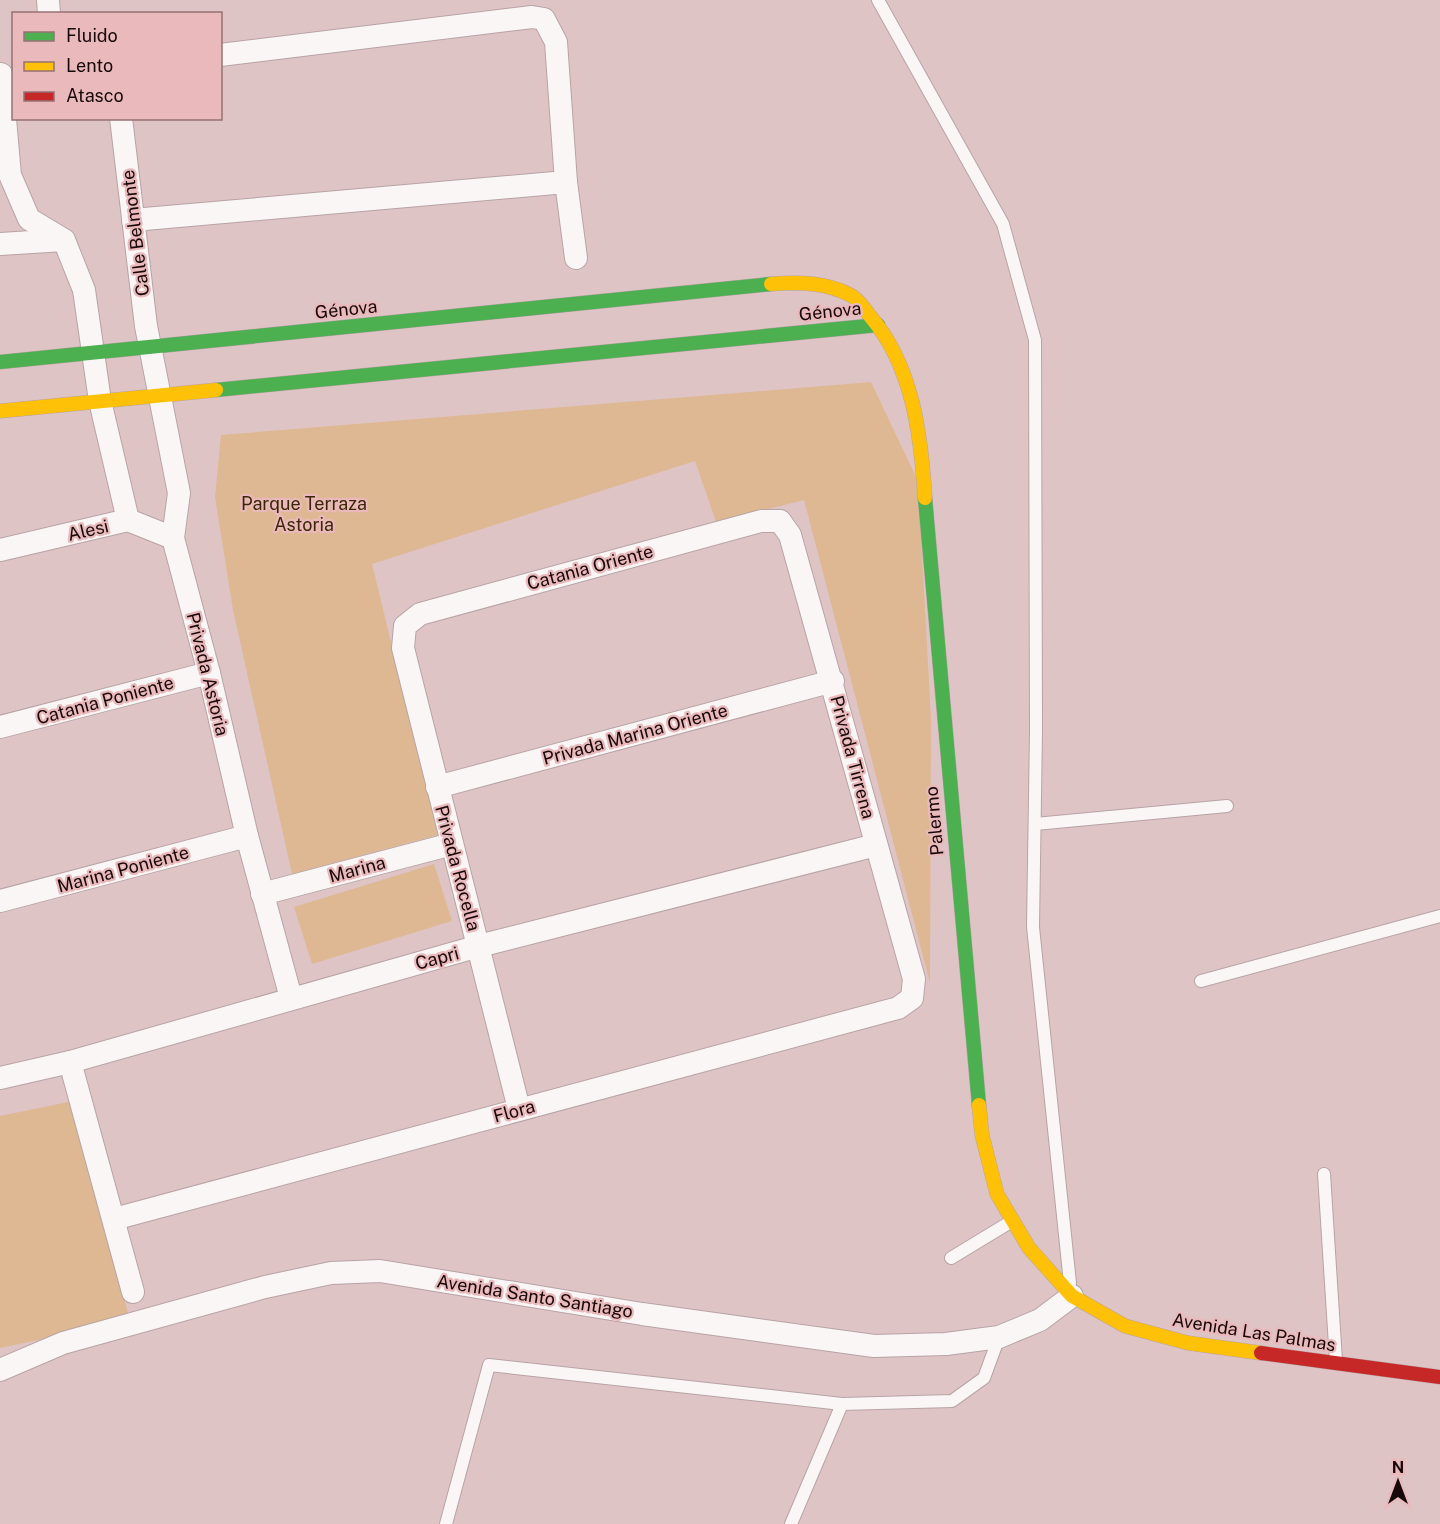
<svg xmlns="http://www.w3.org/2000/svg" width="1440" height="1524" font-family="'Public Sans',sans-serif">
<rect width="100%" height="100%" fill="#dfc4c6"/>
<!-- green -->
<g fill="#deb893">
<path d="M871,382L918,481L931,719L930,983L804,500L716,522L695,461L372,564L438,835L292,874L233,610L215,497L221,435Z"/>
<path d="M434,864L452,921L312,964L294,907Z"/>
<path d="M73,1101L130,1321L0,1348V1116Z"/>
</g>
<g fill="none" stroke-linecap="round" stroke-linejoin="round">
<defs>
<g id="lane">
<path d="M878,0L1003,224L1035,340L1036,731L1033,927L1070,1283"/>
<path d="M1035,824L1227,806"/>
<path d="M1201,981L1440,916"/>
<path d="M1324,1174L1336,1361"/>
<path d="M951,1258L1012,1221"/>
<path d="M446,1524L489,1365L842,1404L952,1401L984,1378L999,1337"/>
<path d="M791,1524L842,1404"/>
</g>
<g id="street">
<path d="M48,0L49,14"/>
<path d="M220,55L532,17L544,19L556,42L566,182"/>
<path d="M1,74L10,175L29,219L64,240L84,290L100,401L128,520"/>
<path d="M121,118L146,326L179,493L173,538L209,673L247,836L291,998"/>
<path d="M133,220L566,182L576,258"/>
<path d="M0,244L64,240"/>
<path d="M0,550L128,520L173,538"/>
<path d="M0,727L209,673"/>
<path d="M437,787L833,681"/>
<path d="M262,894L452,844"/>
<path d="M0,901L247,836"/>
<path d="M70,1062L133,1292"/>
<path d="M0,1078L70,1062L479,946L876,845"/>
<path d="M114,1219L898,1008L912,998L914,979L790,535L780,521H761L420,614L405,626L403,648L519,1109"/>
<path d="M0,1370L63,1343L265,1287L331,1273L380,1271L642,1314L874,1346L946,1344L999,1337L1040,1320L1072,1296"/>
</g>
<g id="fast">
<path d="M0,362L771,284"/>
<path d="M216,390L878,325"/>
<path d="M925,498L979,1105"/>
</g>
<g id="slow">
<path d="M771,284C799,282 827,282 852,296C859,300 865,310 870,316C913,366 921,435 925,498"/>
<path d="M0,411L216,390"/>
<path d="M979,1105L982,1135L997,1194L1029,1248L1072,1296L1125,1326L1188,1343L1261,1353"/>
</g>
<path id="jam" d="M1261,1353L1440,1377"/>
</defs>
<!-- lane casing -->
<use href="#lane" stroke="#b8a3a4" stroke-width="14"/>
<!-- street casing -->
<use href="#street" stroke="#b8a3a4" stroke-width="24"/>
<!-- fast casing -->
<use href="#fast" stroke="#b8a3a4" stroke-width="15"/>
<!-- slow casing -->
<use href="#slow" stroke="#b8a3a4" stroke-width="15"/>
<!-- jam casing -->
<use href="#jam" stroke="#b8a3a4" stroke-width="15"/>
<!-- lane -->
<use href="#lane" stroke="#faf6f6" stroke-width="12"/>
<!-- street -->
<use href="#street" stroke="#faf6f6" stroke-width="22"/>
<!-- fast -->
<use href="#fast" stroke="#4caf50" stroke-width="14"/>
<!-- slow -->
<use href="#slow" stroke="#ffc107" stroke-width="14"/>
<!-- jam -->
<use href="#jam" stroke="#c62828" stroke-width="14"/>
</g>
<g text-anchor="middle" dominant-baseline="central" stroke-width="4.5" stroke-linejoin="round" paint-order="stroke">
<!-- street labels -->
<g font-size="18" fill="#170809" stroke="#eab9bb">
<text transform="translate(135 233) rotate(-97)">Calle Belmonte</text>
<text transform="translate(346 309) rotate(-6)">Génova</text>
<text transform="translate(830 311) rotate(-6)">Génova</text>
<text transform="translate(88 530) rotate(-13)">Alesi</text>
<text transform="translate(590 567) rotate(-15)">Catania Oriente</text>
<text transform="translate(208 674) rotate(76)">Privada Astoria</text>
<text transform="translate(105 700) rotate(-15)">Catania Poniente</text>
<text transform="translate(635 734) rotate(-15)">Privada Marina Oriente</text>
<text transform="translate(853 757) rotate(75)">Privada Tirrena</text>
<text transform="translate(934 821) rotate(-95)">Palermo</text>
<text transform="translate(458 868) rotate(75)">Privada Rocella</text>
<text transform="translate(123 869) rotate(-15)">Marina Poniente</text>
<text transform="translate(357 869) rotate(-15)">Marina</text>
<text transform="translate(437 958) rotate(-15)">Capri</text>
<text transform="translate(514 1111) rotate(-15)">Flora</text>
<text transform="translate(535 1296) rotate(9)">Avenida Santo Santiago</text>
<text transform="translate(1254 1332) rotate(9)">Avenida Las Palmas</text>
</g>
<!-- park labels -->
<g font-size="18" fill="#3b2704" stroke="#eab9bb">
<text x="304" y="503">Parque Terraza<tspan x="304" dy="21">Astoria</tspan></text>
</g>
</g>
<!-- legend -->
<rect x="12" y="12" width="210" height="108" fill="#eab9bb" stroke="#967274" stroke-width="1.5"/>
<rect x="24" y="32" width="30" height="9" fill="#4caf50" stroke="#967274" stroke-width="1.5"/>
<text x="66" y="42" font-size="18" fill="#170809">Fluido</text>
<rect x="24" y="62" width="30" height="9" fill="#ffc107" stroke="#967274" stroke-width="1.5"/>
<text x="66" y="72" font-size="18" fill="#170809">Lento</text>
<rect x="24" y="92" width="30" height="9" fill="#c62828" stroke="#967274" stroke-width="1.5"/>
<text x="66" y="102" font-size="18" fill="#170809">Atasco</text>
<!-- north arrow -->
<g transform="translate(1398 1482)" stroke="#eab9bb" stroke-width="4.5" paint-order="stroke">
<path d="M0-4.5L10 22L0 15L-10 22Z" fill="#170809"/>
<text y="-9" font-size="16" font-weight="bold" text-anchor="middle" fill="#170809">N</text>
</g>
</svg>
